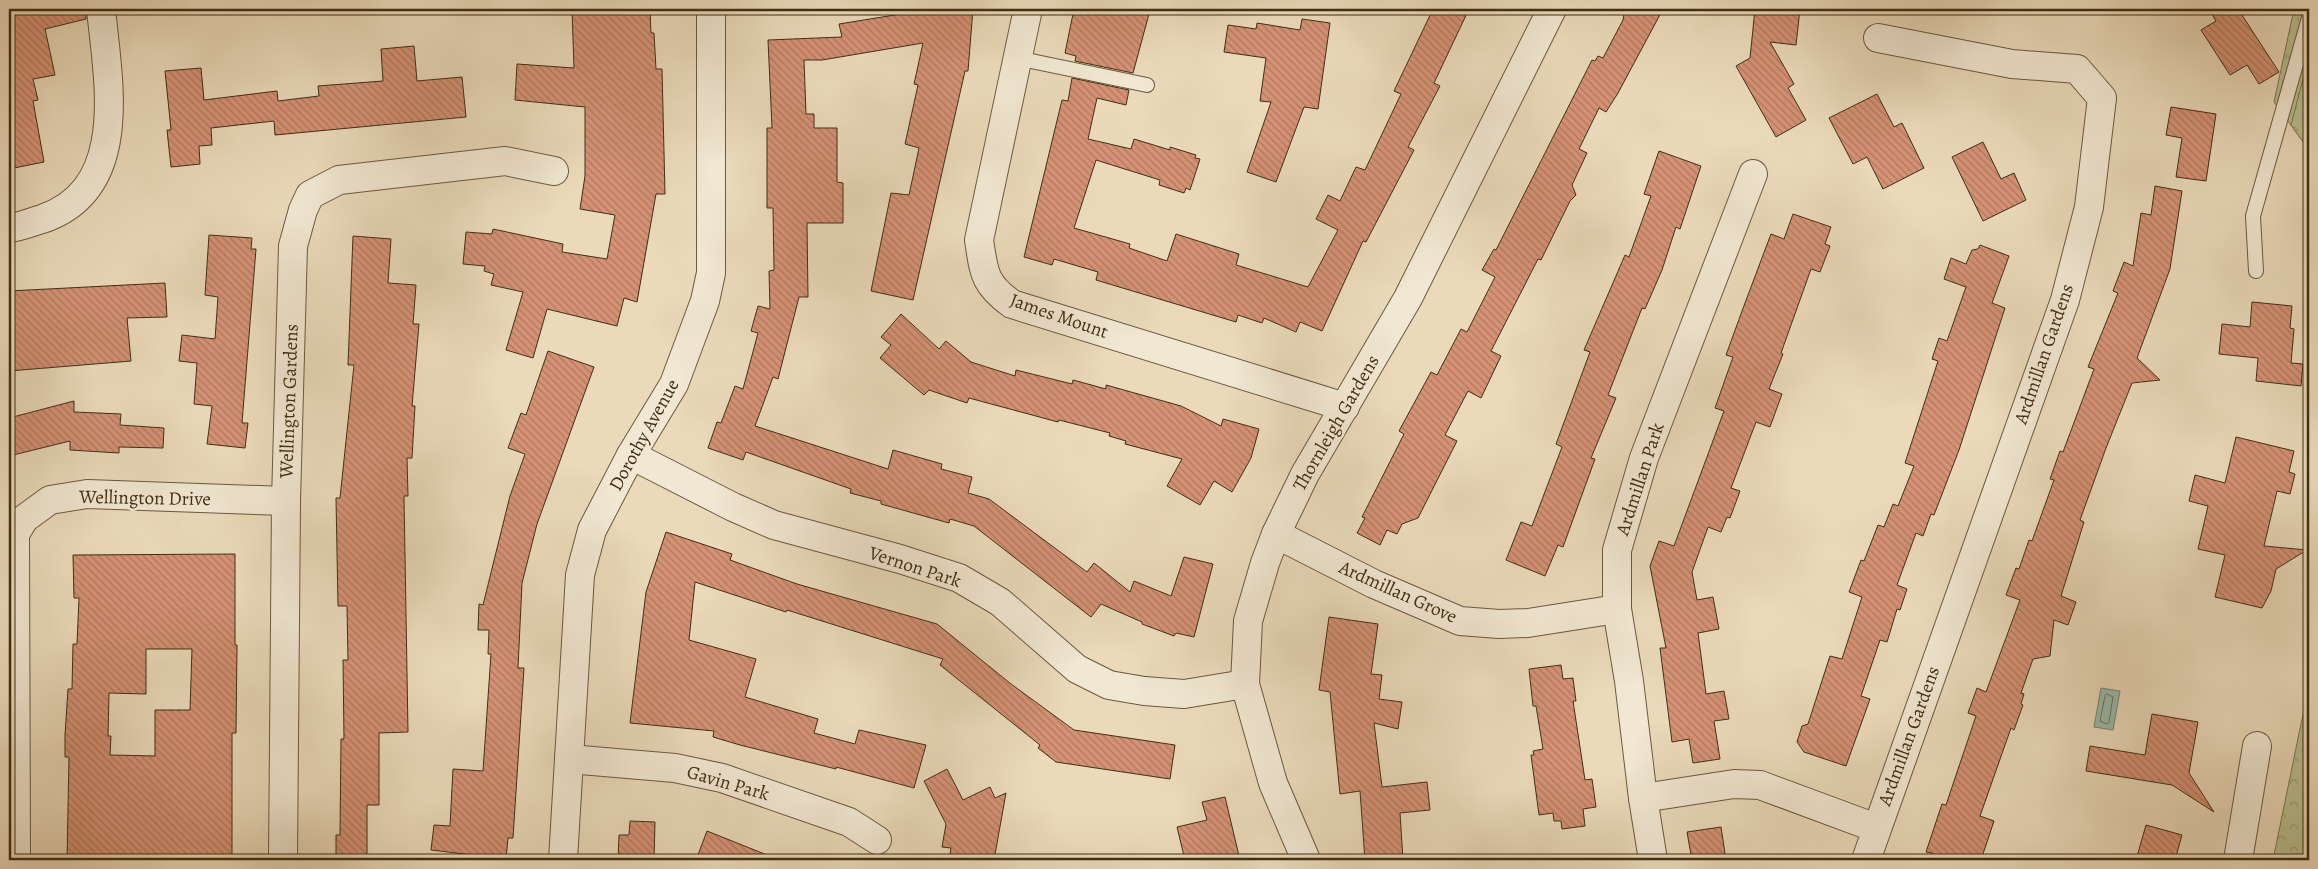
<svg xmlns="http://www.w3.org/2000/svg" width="2318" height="869" font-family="Alegreya,serif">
<defs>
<pattern id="grass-tufts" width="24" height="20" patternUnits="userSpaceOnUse" patternTransform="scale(1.25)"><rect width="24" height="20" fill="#b8bf8f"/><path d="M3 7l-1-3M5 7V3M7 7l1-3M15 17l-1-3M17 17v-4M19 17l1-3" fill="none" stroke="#979c74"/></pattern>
<pattern id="forest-crowns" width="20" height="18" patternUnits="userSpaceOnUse" patternTransform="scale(1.25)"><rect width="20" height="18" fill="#b8bf8f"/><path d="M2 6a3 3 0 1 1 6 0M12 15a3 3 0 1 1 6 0" fill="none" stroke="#979c74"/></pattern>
<pattern id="building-back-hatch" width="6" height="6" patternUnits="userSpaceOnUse" patternTransform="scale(1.25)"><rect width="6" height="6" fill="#d69275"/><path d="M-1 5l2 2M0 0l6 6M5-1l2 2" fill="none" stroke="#af785f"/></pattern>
</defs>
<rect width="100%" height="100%" fill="#eadaba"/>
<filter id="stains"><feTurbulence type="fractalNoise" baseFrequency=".004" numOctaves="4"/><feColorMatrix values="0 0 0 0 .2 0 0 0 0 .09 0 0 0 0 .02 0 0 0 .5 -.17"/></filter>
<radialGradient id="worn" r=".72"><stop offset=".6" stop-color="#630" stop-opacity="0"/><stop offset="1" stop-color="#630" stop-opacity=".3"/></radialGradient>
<!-- grass -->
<path fill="url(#grass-tufts)" stroke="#7c7652" d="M2294,9H2309V150L2274,102Z"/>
<!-- forest -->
<g fill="url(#forest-crowns)" stroke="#7c7652">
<path d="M2309,56V150L2291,125Z"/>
<path d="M2309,685V860H2273Z"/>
</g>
<!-- water -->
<path fill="#9ba" stroke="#75836e" d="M2101,688L2120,691L2113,730L2094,727Z"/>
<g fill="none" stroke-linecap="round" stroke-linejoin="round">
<!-- shore -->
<path stroke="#6c745f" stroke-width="1" d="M2107,694L2113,697L2109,722L2107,724L2100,721L2105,696Z"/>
</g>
<!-- building -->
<g fill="url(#building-back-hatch)" stroke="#402e14" fill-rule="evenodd">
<path d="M9,9H86V19L45,29L55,75L33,79L38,100L33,101L44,162L9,169Z"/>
<path d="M572,9H650L651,33H654L656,69H662L665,194H656L637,302L624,298L617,326L547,309L533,358L506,350L523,292L491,285L494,274L484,271L485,266L463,264L466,232L492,234L493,229L563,244L562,252L607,259L615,215L580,209L585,176V107L515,100L517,64L574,68Z"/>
<path d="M932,9H973L968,71H965L913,300L871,291L891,193L909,195L919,148L905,144L918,85L914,84L923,43L822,60H804L806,114H814V128H837V182L843,183V223H807L808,297H799L778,379L773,377L755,426L888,469L893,450L942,464L941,469L972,477L968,493L989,499L1087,572L1094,563L1130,592L1134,581L1171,596L1184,557L1213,564L1194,637L1176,633L1174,636L1142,624V622L1101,604L1091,617L974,526L950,519L949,523L881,504V501L850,493L851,489L746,452L743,460L708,448L717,422L721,423L735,386L743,389L758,333L751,331L758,306L770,309L769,271L774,270L773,208H767V128H772L768,40L842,37L839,24Z"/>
<path d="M1074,9H1127L1149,14L1133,73L1075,61L1076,56L1065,53Z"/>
<path d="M1433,9H1469L1434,83L1440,86L1408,147L1414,150L1366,242L1363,241L1322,331L1300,322L1296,332L1264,318L1262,323L1238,315L1236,322L1096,280L1098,272L1054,259L1052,265L1024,257L1062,100L1068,101L1072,78L1129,90L1126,105L1097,98L1088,139L1131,149L1134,139L1170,150V147L1196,155L1195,158L1200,159L1190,190L1186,188L1184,193L1159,185L1160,180L1096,160L1074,228L1130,244L1129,248L1167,261L1176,234L1239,254L1236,265L1308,287L1338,230L1316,219L1328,195L1340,201L1356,167L1365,170L1401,94L1394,91Z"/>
<path d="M1625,9H1663L1618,93L1606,112L1599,108L1579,149L1587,153L1572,185L1576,195L1570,201L1541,260L1538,259L1491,351L1501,356L1481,398L1468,391L1445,435L1457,441L1418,518L1402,524L1397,534L1387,530L1380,545L1357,533L1365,518L1362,517L1404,434L1399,431L1431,372L1437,375L1461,329L1467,332L1495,277L1482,270L1494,249L1496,250L1592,60L1595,61L1598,56L1603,58L1623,20Z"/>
<path d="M1755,9H1800L1796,45L1770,42L1794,84L1788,88L1806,120L1776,137L1736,66L1750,58Z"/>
<path d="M2209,9H2238L2279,72L2259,84L2247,65L2230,75L2201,30L2216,21Z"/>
<path d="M1302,19L1330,23L1318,109L1304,107L1276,182L1247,172L1271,102L1260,101L1266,58L1224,52L1228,25L1256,29L1257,23L1300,30Z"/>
<path d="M414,46L417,81L462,77L466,117L275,135L274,121L211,128L212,145L199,146L200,164L171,167L167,130H171L165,71L201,68L204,100L277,91L278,101L319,96L318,86L383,81L381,49Z"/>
<path d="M1877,94L1894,127L1902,123L1924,168L1883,189L1867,157L1853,164L1829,118Z"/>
<path d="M2171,107L2216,114L2206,181L2176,177L2182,138L2166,135Z"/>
<path d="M1983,142L2001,179L2014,173L2026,200L1983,221L1952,157Z"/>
<path d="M1659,151L1701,166L1680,229L1676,227L1662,270L1645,309L1642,308L1608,395L1616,398L1591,458L1595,459L1563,547L1558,545L1545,576L1506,560L1521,522L1532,526L1562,447L1556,444L1590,352L1584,350L1625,255L1629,257L1651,196L1644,194Z"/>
<path d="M2155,186L2182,191L2170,269L2137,358L2160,380L2132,383L2106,448L2080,520L2084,522L2061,596L2076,602L2068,625L2054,620L2050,656L2033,659L2021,693L2024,694L2021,704L2023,705L2014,730L2011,728L2005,745L1980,816L1994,821L1981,860H1929L1932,853L1926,852L1942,804L1946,805L1976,716L1968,713L1977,688L1986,692L2020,600L2006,595L2016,568L2019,569L2029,540L2032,541L2054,480L2050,479L2060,451L2063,452L2094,369L2088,367L2118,293L2113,291L2124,262L2133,266L2141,213L2151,215Z"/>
<path d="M1793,214L1831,227L1825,244L1830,246L1820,272L1811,269L1781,353L1783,354L1769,389L1782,394L1770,427L1756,422L1731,488L1740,491L1730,518L1727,517L1721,532L1708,527L1692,572L1697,600L1713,597L1719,629L1698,633L1706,694L1724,691L1729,719L1714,721L1720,759L1693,763L1689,739L1672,742L1660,648H1666L1650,566L1659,541L1674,546L1724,411L1715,408L1733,357L1726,355L1745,303L1771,234L1784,239Z"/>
<path d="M209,235L252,238L251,249H256L242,423H248L245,448L207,444L212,406L194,404L197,363L179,361L182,335L215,339L218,297L205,295Z"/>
<path d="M353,236L391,239L388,283L416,285L413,324H419L412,406H415L412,458H407L408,496H404L408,732L379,733V805H367V860H336V835H340L341,739H344L343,660H348L347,606H338L336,498H340L354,365H348Z"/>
<path d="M1980,245L2009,256L1992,303L2005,308L1959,450L1934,515L1931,514L1923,536L1916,533L1897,585L1907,589L1900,610L1897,609L1887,642L1880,640L1861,696L1870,699L1846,766L1804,752L1797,742L1802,726L1808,724L1830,656L1842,659L1862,597L1849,592L1861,560L1864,561L1878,525L1884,527L1893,504L1898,506L1914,466L1905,463L1938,361L1932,359L1939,338L1947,341L1966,287L1944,279L1951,258L1966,264L1972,250L1978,249Z"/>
<path d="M165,283L167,317L127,318L131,361L9,371V291Z"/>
<path d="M2252,302L2292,306L2290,328L2294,329L2291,363L2303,364L2301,386L2256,381L2258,358L2219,354L2222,324L2250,327Z"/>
<path d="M901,314L939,349L946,341L971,362L1015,376L1016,370L1072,384L1073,380L1106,389V385L1181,406L1221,426L1223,419L1259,429L1251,458L1232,492L1214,481L1200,505L1167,486L1182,459L1125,444L1126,441L1109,436L1110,433L1059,420L1058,422L969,398L967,403L929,390L924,395L880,358L891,345L881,337Z"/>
<path d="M548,351L594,367L537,524L522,583L518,668H524L513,838H508L506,859L431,850L434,825L450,826L453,769L483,771L491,654H488L489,630H478L479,604L483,605L510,496L525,454L508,448L521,413L526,415Z"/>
<path d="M74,401V412L121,414L120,425L164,428L163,448L119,447V453L70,450V441L9,456V418Z"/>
<path d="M2236,437L2294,451L2289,472L2295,474L2290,494L2277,491L2264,546L2307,550L2276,569L2271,591L2262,608L2215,597L2225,555L2198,549L2208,506L2189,501L2195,475L2225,483Z"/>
<path d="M666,532L732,554L730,560L797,584L937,624L1011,684L1074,730L1175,745L1170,779L1056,762L1038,748L1040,745L940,665L943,659L787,610L786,612L695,582L689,640L756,659L745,697L818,719L814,733L855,744L859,730L926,745L914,788L836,767V769L740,745L713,737L714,731L630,723L646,592Z"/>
<path d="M235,554V645H237L236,733H232V860H67L69,757H65V735L68,689H72L73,644H77L79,598H74L73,555ZM146,649H192L190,710H155V756L110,755L111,736H108L109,693L146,694Z"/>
<path d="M1329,617L1378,624L1371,674L1382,675L1379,699L1402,702L1398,729L1374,723L1382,787L1427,782L1430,810L1400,813L1403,860H1365L1360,791L1340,794L1330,692L1319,690Z"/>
<path d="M1561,665L1563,679L1573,678L1576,701H1573L1585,780L1592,779L1596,807L1583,809L1585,826L1562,829L1561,821H1554L1553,813L1539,815L1531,755H1534L1533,751L1543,749L1536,706H1533L1529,669Z"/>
<path d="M2152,714L2198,722L2189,773L2214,812L2172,785L2086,771L2090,746L2145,755Z"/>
<path d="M947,769L963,800L990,787L995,798L1006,793L994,860H949L951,848L942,847L946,824L924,781Z"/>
<path d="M1225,797L1240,860H1185L1177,827L1207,820L1202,802Z"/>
<path d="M630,821L655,822L654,860H618L619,835H629Z"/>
<path d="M2146,825L2182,835L2175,860H2136Z"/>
<path d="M1721,827L1726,860H1692L1687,832Z"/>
<path d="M707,831L777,859V860H696Z"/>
</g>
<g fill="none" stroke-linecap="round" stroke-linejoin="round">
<defs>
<g id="lane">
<path d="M1017,58L1147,85"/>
<path d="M2256,271L2253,216L2309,18"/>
</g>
<g id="street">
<path d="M1028,9L979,240C984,273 984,284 1012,304L1345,407"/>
<path d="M9,228C20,227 31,222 42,219C131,189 108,81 101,9"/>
<path d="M631,455L733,507L774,525L900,559L959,578L1000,602L1077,669L1109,685L1144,691L1184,694L1245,684"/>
<path d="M1276,534L1374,584L1460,621L1499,624L1528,623L1617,609"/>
<path d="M569,759L675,768L722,778L849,822L877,840"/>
<path d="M1643,798L1734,784L1760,785L1876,828"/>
<path d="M16,860L15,534L24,519L50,500L87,494L286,501"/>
<path d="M283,860L286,501L293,246L303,210L310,195L339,180L505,161L554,171"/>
<path d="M563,860L580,575L592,530L631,455L674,384L705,301L711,273V9"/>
<path d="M1306,860L1273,783L1245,684L1248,621L1265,563L1276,534L1305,474L1408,298L1552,9"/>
<path d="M1653,860L1643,798L1629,681L1617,609V550L1644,458L1753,174"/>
<path d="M1866,860L2065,300L2089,207L2102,98L2077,69L2012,64L1878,38"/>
<path d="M2238,860L2257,746"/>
</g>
</defs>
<!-- lane casing -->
<use href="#lane" stroke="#6a593e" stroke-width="16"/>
<!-- street casing -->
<use href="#street" stroke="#6a593e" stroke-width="30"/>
<!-- lane -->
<use href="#lane" stroke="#f1e7d2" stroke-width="14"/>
<!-- street -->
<use href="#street" stroke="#f1e7d2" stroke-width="28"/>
</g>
<g text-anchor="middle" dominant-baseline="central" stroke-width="5" stroke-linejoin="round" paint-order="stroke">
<!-- street labels -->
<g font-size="19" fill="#402e14" stroke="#f1e7d2">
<text transform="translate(1059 316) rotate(19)">James Mount</text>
<text transform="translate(2044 354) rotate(-71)">Ardmillan Gardens</text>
<text transform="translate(289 401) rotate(-88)">Wellington Gardens</text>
<text transform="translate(1336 423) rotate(-60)">Thornleigh Gardens</text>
<text transform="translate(644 435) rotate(-61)">Dorothy Avenue</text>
<text transform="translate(1640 479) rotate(-72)">Ardmillan Park</text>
<text transform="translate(145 498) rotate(1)">Wellington Drive</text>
<text transform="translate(915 567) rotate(18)">Vernon Park</text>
<text transform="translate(1398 592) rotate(24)">Ardmillan Grove</text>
<text transform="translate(1909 736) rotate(-70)">Ardmillan Gardens</text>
<text transform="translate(728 783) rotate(16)">Gavin Park</text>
</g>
</g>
<!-- margin -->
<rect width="2318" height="869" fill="none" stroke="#eadaba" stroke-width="30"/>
<rect x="10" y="10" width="2298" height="849" fill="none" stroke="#402e14" stroke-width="2.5"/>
<rect x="15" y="15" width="2288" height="839" fill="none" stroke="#402e14"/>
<rect width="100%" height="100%" filter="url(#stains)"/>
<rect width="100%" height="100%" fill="url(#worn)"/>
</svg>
